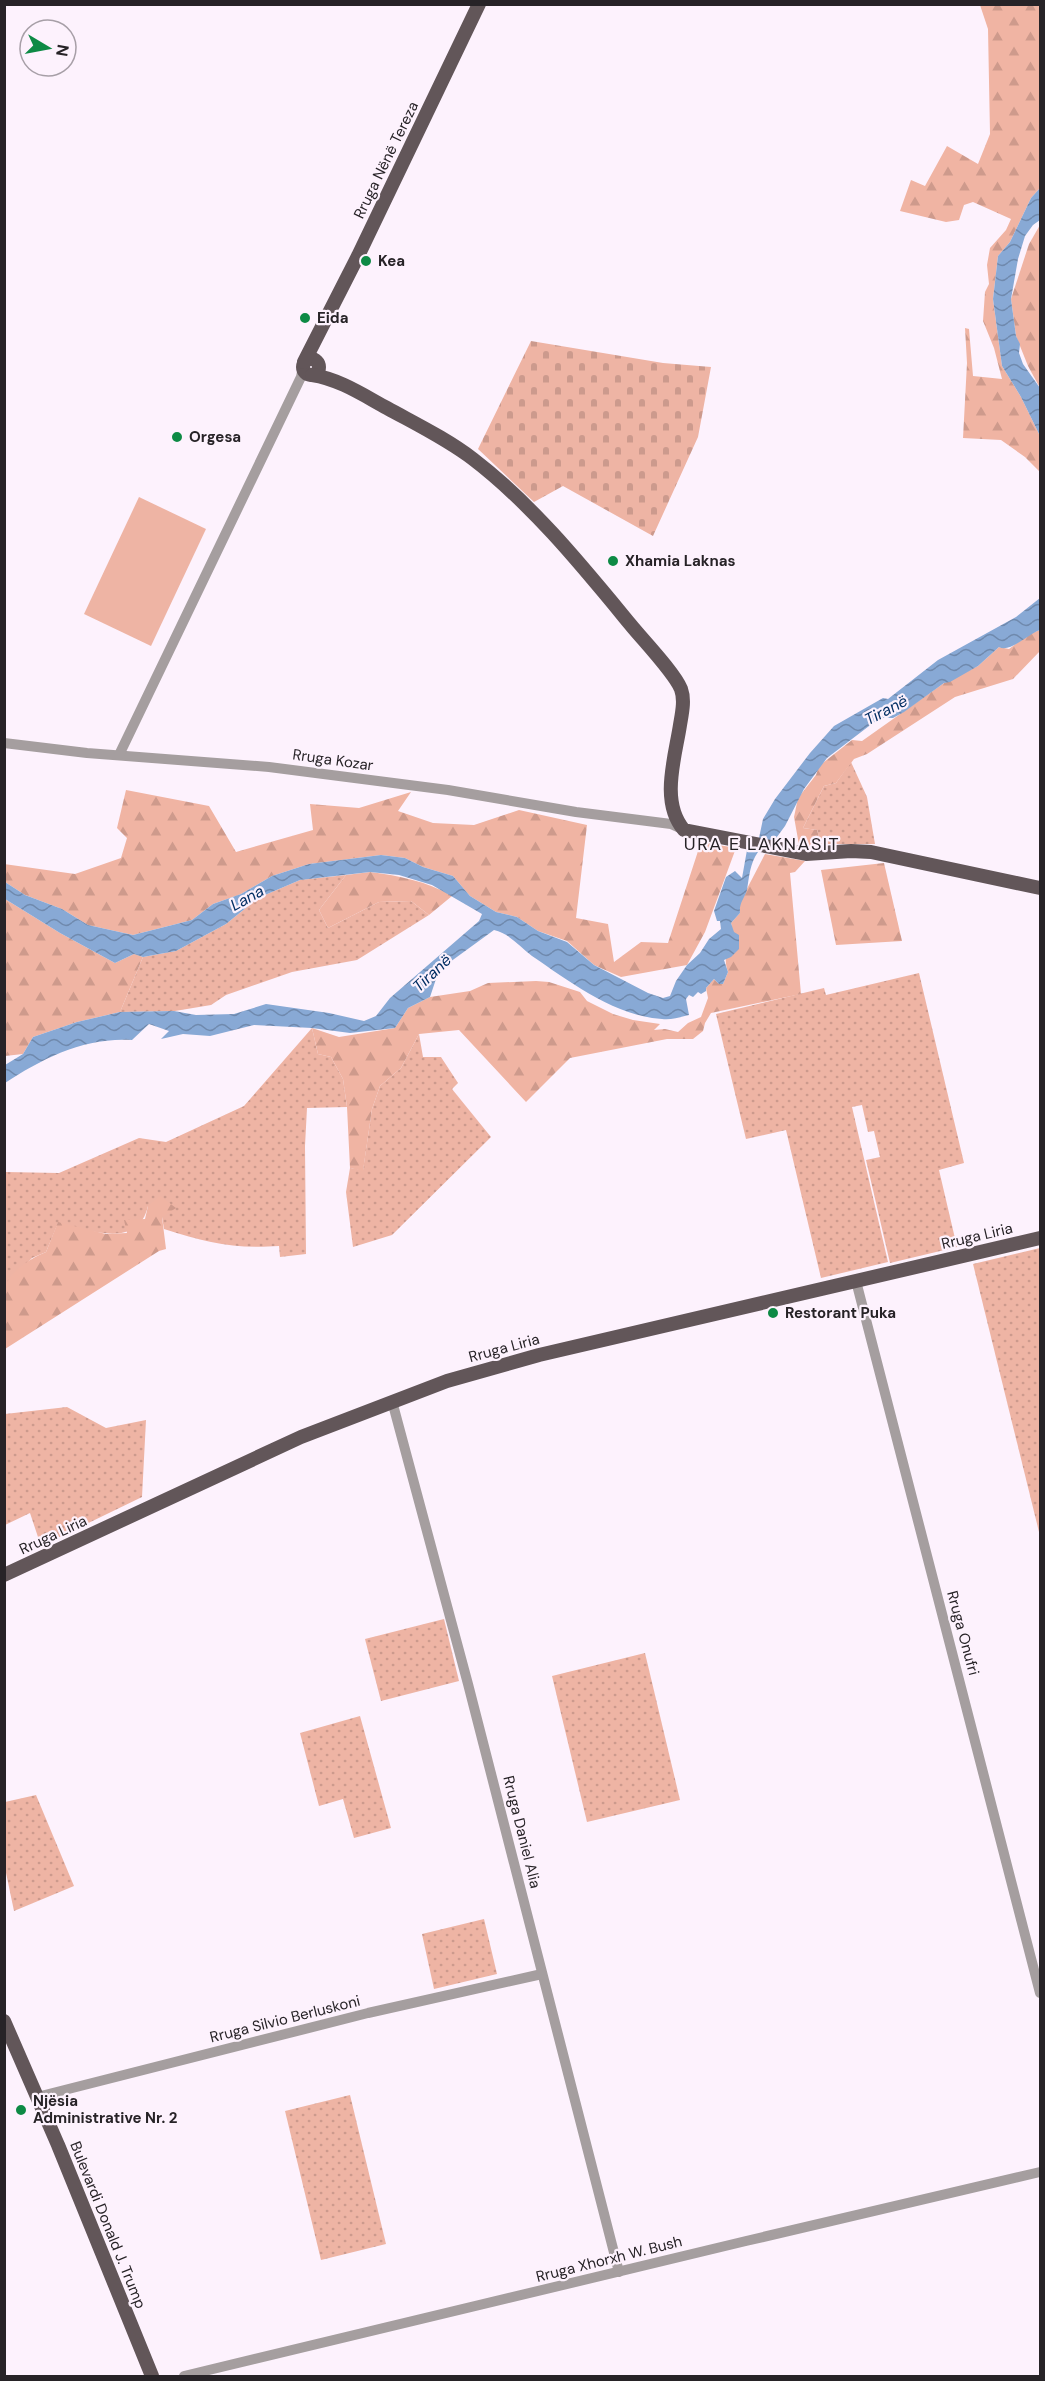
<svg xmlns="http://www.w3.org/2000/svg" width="1045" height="2381" font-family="'DM Sans',sans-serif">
<defs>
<pattern id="grass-dots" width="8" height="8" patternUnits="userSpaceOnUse" patternTransform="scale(1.5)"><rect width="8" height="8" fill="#eeb4a4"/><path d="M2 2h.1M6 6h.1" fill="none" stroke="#cc9a8d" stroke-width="1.8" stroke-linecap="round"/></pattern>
<pattern id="forest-firs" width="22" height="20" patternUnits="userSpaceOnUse" patternTransform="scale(1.5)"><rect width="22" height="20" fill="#f0b4a3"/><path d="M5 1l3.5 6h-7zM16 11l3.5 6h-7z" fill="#ce9a8c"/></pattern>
<pattern id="cemetery-stones" width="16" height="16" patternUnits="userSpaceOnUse" patternTransform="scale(1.5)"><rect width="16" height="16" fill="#eeb4a4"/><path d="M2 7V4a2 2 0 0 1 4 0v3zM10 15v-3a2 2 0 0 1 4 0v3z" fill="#cc9a8d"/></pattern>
<pattern id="water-waves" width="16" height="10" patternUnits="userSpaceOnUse" patternTransform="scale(1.5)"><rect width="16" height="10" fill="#88a9d5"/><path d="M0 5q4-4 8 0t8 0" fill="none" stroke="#6f89ad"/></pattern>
</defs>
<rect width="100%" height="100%" fill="#fdf2fd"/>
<!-- grass -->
<g fill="url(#grass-dots)">
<path d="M851,762L867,797L875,844H821L817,830L803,828L824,786L836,783Z"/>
<path d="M346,875L319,910L328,928L379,902L411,901L429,915L357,960L292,972L226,995L211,1005L175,1011L120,1012L143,957L176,951L226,924L258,898L300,880Z"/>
<path d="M919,973L964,1163L939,1170L957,1247L890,1263L866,1160L880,1157L874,1131L868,1132L862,1105L852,1107L888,1262L821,1278L786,1130L746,1139L716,1014L824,988L826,995Z"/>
<path d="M312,1028L318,1054L331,1057L343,1079L347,1107L307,1108L305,1146L306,1254L280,1257L279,1246C234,1249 207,1243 164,1229L162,1217L148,1206C138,1250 89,1230 58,1223L46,1252L32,1258L5,1286V1172L59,1173L139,1138L166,1142L244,1106Z"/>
<path d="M419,1034L423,1057H441L458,1083L452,1089L491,1137L392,1235L353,1247L346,1192L350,1168L363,1170L372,1109L380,1086L401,1068Z"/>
<path d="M1040,1248V1536L973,1264Z"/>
<path d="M67,1407L106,1428L146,1420L142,1497L41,1546L30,1513L5,1525V1414Z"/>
<path d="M444,1619L459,1681L381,1701L365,1639Z"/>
<path d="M645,1653L680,1800L587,1822L552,1676Z"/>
<path d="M360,1716L391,1828L354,1838L343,1799L319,1806L300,1733Z"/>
<path d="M36,1795L74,1886L14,1911L5,1868V1802Z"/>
<path d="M484,1919L497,1974L434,1989L422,1934Z"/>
<path d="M350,2095L386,2244L321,2260L285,2111Z"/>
</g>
<!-- forest -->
<g fill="url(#forest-firs)">
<path d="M980,5H1040V188L1031,198L1010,242L998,256L993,299L1002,366L1021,397L1040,436V472L1025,457L1001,440L963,438L967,363L965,328L969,329L973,376L1002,379L994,348L983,321L985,292L989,284L987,265L990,248L1006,230L1011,219L973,202L964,205L959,220L946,222L900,211L911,180L925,186L947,146L978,164L990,134L988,29Z"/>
<path d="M1040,225V388L1028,366L1016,336L1011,299L1029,244Z"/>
<path d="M1040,630V651L1013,679L955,697L867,754L854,759L836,783L824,786L803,828L817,830L821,844L807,847L799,845L794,817L798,798L816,775L819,766L852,740L862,741L944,683L978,666L999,647L1009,649L1029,634Z"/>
<path d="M126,790L209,806L236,852L313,830L310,804L359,808L411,792L398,811L433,823L474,825L519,810L587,825L576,918L608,924L614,962L641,942L668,943L701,842L736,848L705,932L687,965L621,977L594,965L567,941L538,931L517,917L496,912L470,896L453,876L423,867L405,858L381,855L309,864L272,876L241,894L213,904L192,920L133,935L88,925L62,909L25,895L5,882L4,864L75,874L121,858L127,838L117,828Z"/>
<path d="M765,854L805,861L795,872L790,873L801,994L711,1013L705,1023L703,1031L693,1039H667L570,1058L526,1102L459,1030L419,1034L401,1068L380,1086L372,1109L363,1171L350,1168L347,1107L343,1079L331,1057L318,1054L312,1028L339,1037L395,1028L408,1008L430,997L470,991L488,983L536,981L549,982L580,992L587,1001L613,1014L633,1020L660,1024L654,1030L665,1029L678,1032L688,1023L701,1017L708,998L706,988L714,979L719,984H723L728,972C720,950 737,943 731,923L740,913L739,904Z"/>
<path d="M884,863L902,941L836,945L821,870Z"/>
<path d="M370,872C400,876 426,881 452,896L429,915L411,901L379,902L328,928L319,910L346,875Z"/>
<path d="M5,899L60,933L115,963L134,954L143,957L120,1012L77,1022L33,1037L23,1054L5,1056Z"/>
<path d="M160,1196L176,1208L162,1217L166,1249L159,1251L5,1349V1286C12,1270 31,1258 46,1252L58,1222L106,1234L127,1233L124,1220L145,1219L148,1206Z"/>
</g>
<!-- cemetery -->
<path fill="url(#cemetery-stones)" d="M531,341L663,363L711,367L698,437L653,536L563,486L534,502L478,449Z"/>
<!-- pitch -->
<path fill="#eeb4a4" d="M139,497L206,529L151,646L84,614Z"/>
<!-- water -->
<g fill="url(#water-waves)">
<path d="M1040,188V220L1033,225L1025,236L1018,259L1011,299L1016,336L1020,344L1019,353L1023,364L1040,388V436L1021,397L1002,366L993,299L998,256L1010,242L1031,198Z"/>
<path d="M1040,598V630C1028,634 1010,653 999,647L978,666L950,682L944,683L904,712L893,718H882L873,723L827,758L804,789L785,826L774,841L759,838L763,819L775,799L810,753L834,726L883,698L888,699L938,660L1016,617Z"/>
<path d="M747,850L758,852C750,863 749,877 747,890C744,899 739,903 740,913L731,923L734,932L739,935V949L731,957L724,960L728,972L723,984H719L714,979L706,988V991L701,994L698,992L693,997L689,995L686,999L689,1015C680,1017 672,1020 662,1019C615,1016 570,982 532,956C520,947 509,933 494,930L439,970L430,997L408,1008L395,1028L350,1033L312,1028L254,1025L210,1036L183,1034L161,1039L169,1031L149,1024L132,1040C85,1037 43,1058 5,1083V1065L23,1054L33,1037L77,1022L120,1012L174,1011L196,1015L234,1014L266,1004L329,1013L364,1021L376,1016L390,998L479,921L482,914L432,885L399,875L370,872L300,880L258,898L226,924L176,951L143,957L134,954L115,963L60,933L5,899V882L25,895L62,909L88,925L133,935L192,920L213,904L241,894L272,876L309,864L381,855L405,858L423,867L453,876L470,896L496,912L517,917L538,931L567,942L594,965L648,993L663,998L670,996L676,981L687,965L700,953L709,939L721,929L720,921H717L714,911L726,877L735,871L742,878Z"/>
</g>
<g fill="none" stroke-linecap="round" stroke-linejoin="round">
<!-- minor -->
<g stroke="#a59e9f" stroke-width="10">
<path d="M4,743L87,753L269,767L448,790L576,812L671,824L684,830"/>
<path d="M119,755L301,377L303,367"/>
<path d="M856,1281L1040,1993"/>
<path d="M392,1401L468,1684L619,2272"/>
<path d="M37,2097L368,2013L542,1974"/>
<path d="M184,2376L746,2241L1040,2172"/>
</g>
<!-- major -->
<g stroke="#625659" stroke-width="14">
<circle cx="311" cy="367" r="8"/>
<path d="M304,362L358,256L479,4"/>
<path d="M312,375C339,379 363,395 387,408C416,424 447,439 473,459C532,504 583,567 630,624C642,639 674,672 681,689C685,700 682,713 680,725C675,758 660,802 684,830L806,854L851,851L871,852L1040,888"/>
<path d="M4,1575L301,1437L447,1381L539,1355L1040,1238"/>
<path d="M4,2021L58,2145L152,2376"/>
</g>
</g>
<!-- markers -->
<g fill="#0d8a45" stroke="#fdf2fd" stroke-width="2">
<circle cx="366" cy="261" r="6"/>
<circle cx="305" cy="318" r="6"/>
<circle cx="177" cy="437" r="6"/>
<circle cx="613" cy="561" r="6"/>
<circle cx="773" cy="1313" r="6"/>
<circle cx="21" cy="2110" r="6"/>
</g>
<g text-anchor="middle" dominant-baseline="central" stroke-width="4.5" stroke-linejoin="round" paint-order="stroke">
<!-- street labels -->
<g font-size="15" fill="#272327" stroke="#fdf2fd">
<text transform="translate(386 160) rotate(-64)">Rruga Nënë Tereza</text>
<text transform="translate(333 760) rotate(8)">Rruga Kozar</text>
<text transform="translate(977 1236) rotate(-13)">Rruga Liria</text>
<text transform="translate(504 1348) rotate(-15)">Rruga Liria</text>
<text transform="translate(53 1535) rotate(-25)">Rruga Liria</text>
<text transform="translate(963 1633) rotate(75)">Rruga Onufri</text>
<text transform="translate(522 1832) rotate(76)">Rruga Daniel Alia</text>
<text transform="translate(285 2019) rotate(-14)">Rruga Silvio Berluskoni</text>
<text transform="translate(108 2225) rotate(68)">Bulevardi Donald J. Trump</text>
<text transform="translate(609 2259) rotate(-14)">Rruga Xhorxh W. Bush</text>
</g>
<!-- poi labels -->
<g font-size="15" font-weight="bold" fill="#272327" stroke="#fdf2fd" text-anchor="start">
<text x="378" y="261">Kea</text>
<text x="317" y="318">Eida</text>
<text x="189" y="437">Orgesa</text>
<text x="625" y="561">Xhamia Laknas</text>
<text x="785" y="1313">Restorant Puka</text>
<text x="33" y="2101">Njësia<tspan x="33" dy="17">Administrative Nr. 2</tspan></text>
</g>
<!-- water labels -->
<g font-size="16" font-style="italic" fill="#022e63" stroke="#fdf2fd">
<text transform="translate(886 710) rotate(-28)">Tiranë</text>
<text transform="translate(247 898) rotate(-29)">Lana</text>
<text transform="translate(432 973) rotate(-43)">Tiranë</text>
</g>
<!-- quarter labels -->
<g font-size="18" letter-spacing="1.5" fill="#272327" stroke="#fdf2fd">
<text x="762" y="844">URA E LAKNASIT</text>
</g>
</g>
<!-- border -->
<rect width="1045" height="2381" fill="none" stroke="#272327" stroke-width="12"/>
<!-- north arrow -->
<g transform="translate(48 48) rotate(100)"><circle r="28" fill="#fdf2fd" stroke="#a79fa7" stroke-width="1.5"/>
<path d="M0-4.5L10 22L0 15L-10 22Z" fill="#0d8a45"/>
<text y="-9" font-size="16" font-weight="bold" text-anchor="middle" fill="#272327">N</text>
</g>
</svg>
